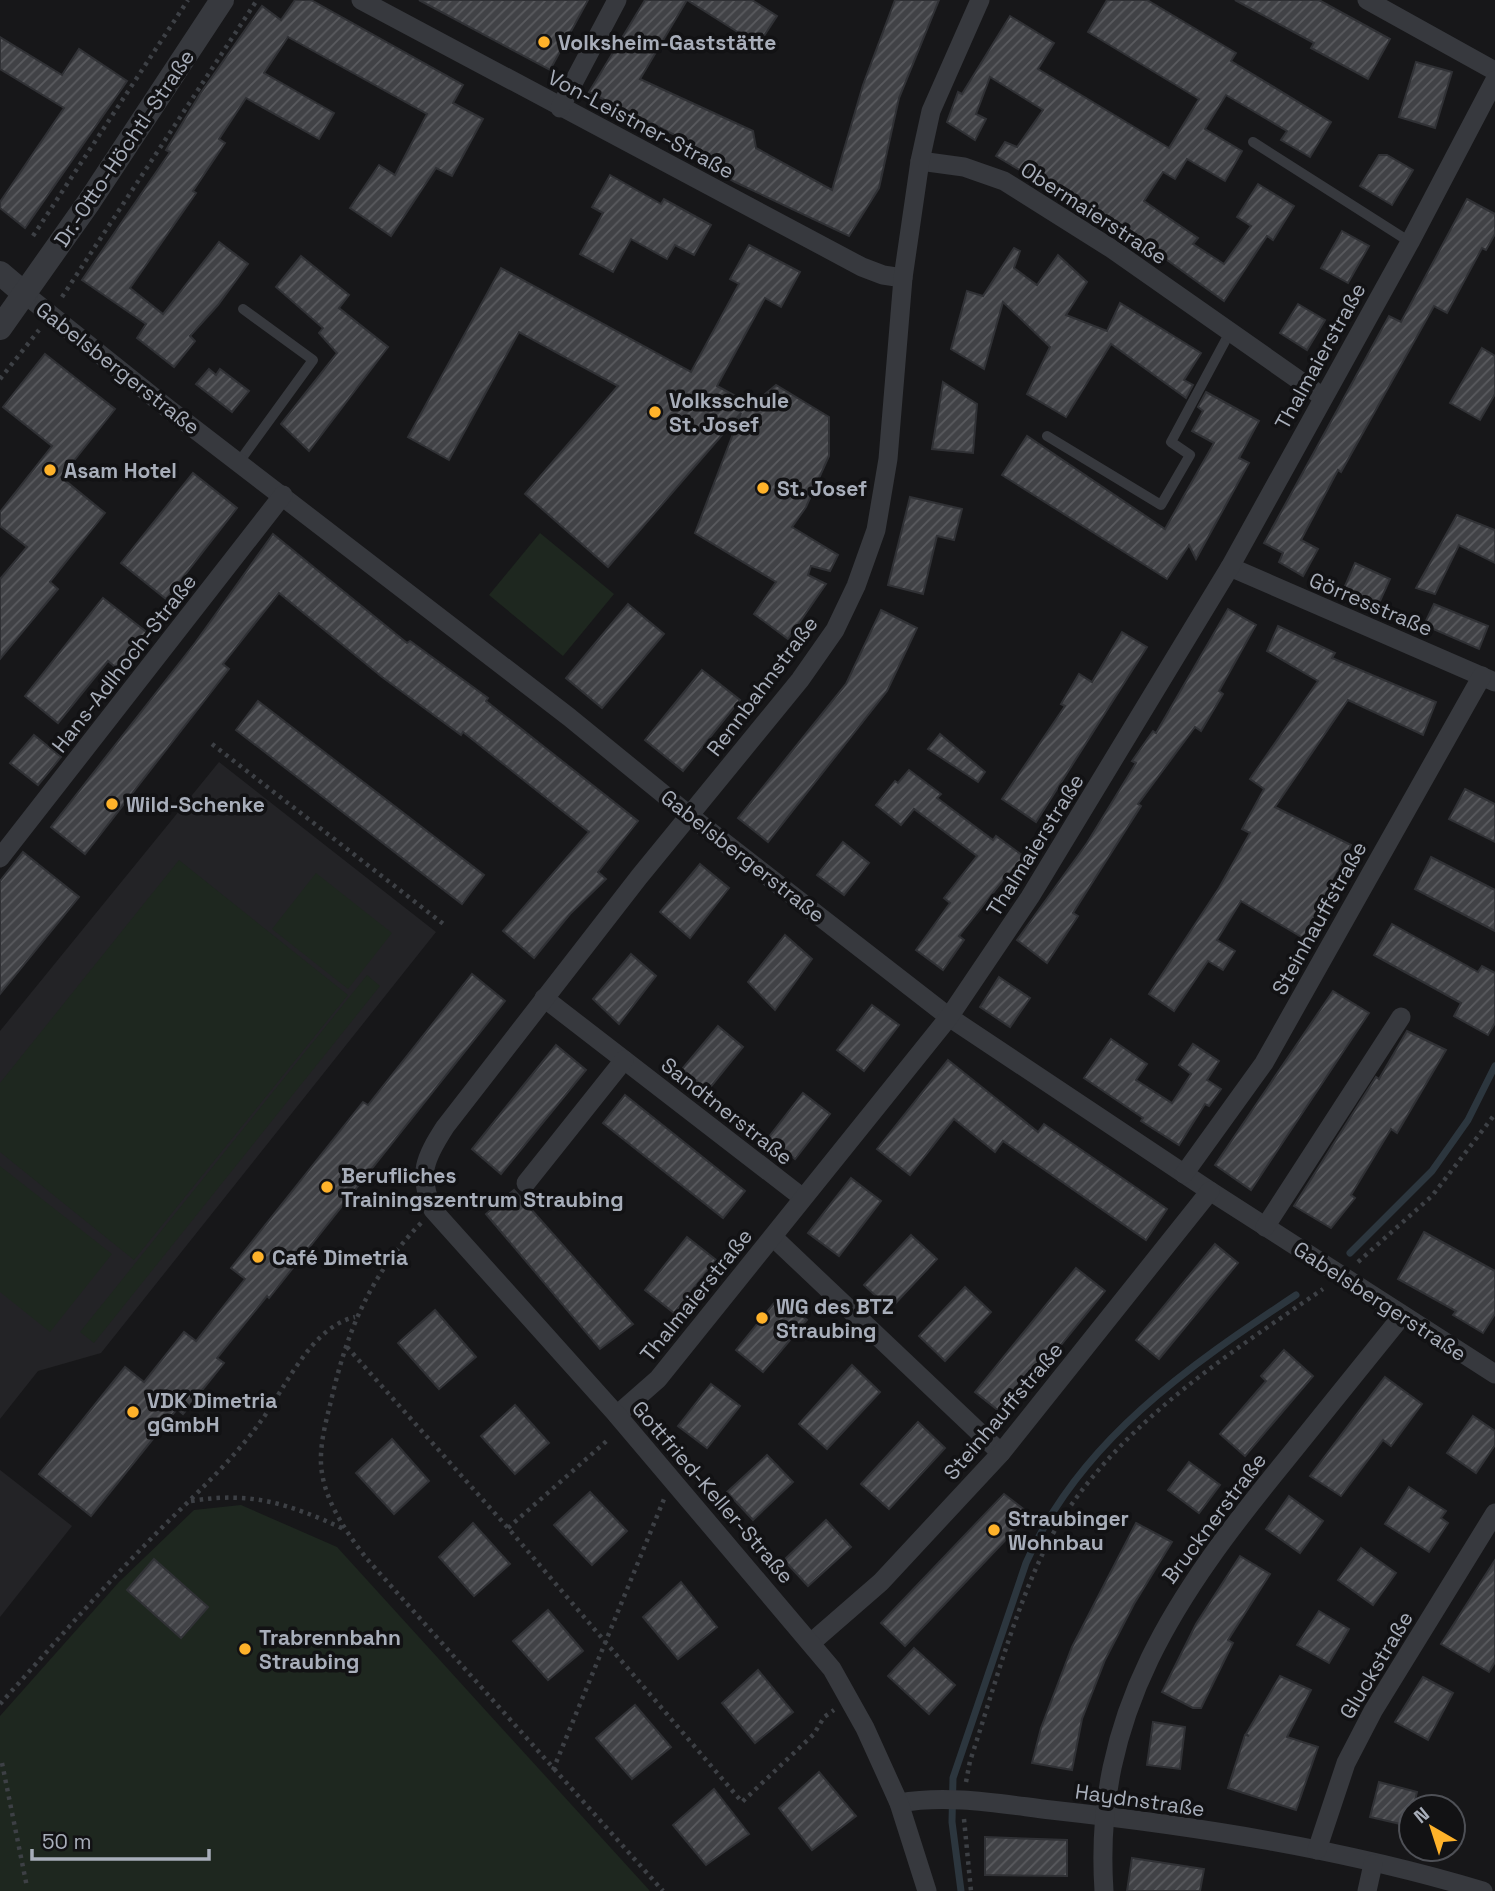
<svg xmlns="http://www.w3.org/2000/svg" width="1495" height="1891" font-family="'Space Grotesk',sans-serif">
<defs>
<pattern id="building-hatch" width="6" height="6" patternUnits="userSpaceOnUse" patternTransform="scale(1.75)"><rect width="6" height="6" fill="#414246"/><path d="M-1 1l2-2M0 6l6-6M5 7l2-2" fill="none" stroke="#5a5b5f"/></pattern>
</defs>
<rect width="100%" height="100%" fill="#171719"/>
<!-- built -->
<g fill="#232326">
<path d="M219,762L436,932L101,1353L38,1371L0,1419V1031Z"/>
<path d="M0,1470L72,1526L0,1617Z"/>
</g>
<!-- grass -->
<g fill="#1e271f">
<path d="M540,533L614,594L563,656L489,595Z"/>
<path d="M179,860L348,995L134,1260L0,1152V1083Z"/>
<path d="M316,873L392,933L348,989L272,929Z"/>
<path d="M367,975L380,986L94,1343L80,1332Z"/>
<path d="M0,1166L112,1254L50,1332L0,1292Z"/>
<path d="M241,1505L337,1547L650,1891H0V1716L119,1582L194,1510Z"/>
</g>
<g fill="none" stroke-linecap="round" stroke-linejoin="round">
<!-- stream -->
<g stroke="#2c363e" stroke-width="7">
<path d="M1350,1253L1432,1171L1468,1120L1495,1066"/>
<path d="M961,1891L952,1822L953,1778L1026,1563C1079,1441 1189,1366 1296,1295"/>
</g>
</g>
<!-- building -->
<g fill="url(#building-hatch)" stroke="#303135" stroke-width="2">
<path d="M295,0H311L463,85L453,103L483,119L452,176L436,168L391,236L350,208L379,165L395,175L427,114L288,37L264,73L334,113L319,139L246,98L219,139L225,143L193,191L196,193L130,288L163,314L219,242L248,264L218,305L190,336L195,341L174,367L137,338L146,324L82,280L170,152L166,150L200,94L262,6L281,20Z"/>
<path d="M419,0H588L550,70Z"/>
<path d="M645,0H687L640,79L753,131L756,148L832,190L863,85L895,0H939L899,98L879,188L849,236L735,182L697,160L701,152L675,135L589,92Z"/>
<path d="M687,0H752L777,16L758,45Z"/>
<path d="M1107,0H1147L1236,53L1231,61L1331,122L1310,157L1281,140L1287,131L1226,95L1205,129L1242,151L1225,181L1187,159L1175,179L1163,172L1144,201L1198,238L1193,244L1224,264L1251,226L1237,217L1258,184L1294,206L1273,240L1267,236L1224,301L1149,247L996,156L1005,142L1017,147L1043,110L990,77L976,114L986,119L975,140L947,122L958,92L962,94L1010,16L1054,43L1038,69L1169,148L1199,99L1088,32Z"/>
<path d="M1235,0H1319L1390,39L1368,79L1311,48L1314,43Z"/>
<path d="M0,37L62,75L79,49L127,81L25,228L0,208V202L64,108L0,69Z"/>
<path d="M1416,62L1452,72L1435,128L1399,117Z"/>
<path d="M1379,155H1387L1413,170L1392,205L1360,186Z"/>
<path d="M610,175L661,204L664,199L711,225L694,255L675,245L667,259L631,239L613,272L580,254L603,213L592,207Z"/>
<path d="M1467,199L1495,214V234L1486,250L1482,248L1447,313L1434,306L1341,472L1338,470L1301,540L1318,549L1303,576L1279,562L1283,553L1264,543L1389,316L1401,322Z"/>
<path d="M1342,231L1369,246L1348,283L1321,268Z"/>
<path d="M749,245L800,272L781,307L765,298L717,386L752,405L776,385L829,417V456L806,507L792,527L838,555L830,571L811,566L808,575L826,584L788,639L754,614L776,582L695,533L741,413L608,567L525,494L618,386L519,332L449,460L408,437L501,268L691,372L739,284L730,279Z"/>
<path d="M1014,248L1020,251L1014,268L1037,285L1058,255L1087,282L1066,315L1107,331L1120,303L1201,353L1184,380L1193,385L1186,398L1111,344L1066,417L1027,394L1050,347L1003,302L984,369L951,349L967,291L983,296Z"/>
<path d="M301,256L349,295L339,308L388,347L309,451L281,424L337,353L319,333L323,328L276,287Z"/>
<path d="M1298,304L1325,320L1307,350L1280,333Z"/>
<path d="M1482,348L1495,356V394L1480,420L1450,403Z"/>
<path d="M45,354L115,409L61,477L105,513L50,582L58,589L0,659V579L27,547L0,526V512L52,446L3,407Z"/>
<path d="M209,369L216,375L220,369L249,391L232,412L196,384Z"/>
<path d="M943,382L977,404L973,453L932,449Z"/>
<path d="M1206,392L1259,421L1239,458L1249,463L1196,559L1189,545L1167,579L1002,475L1027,436L1165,529L1214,443L1192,431L1203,411L1198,407Z"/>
<path d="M193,473L237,508L166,599L121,563Z"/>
<path d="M910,497L962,509L954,540L937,536L923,594L888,585Z"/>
<path d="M1457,515L1495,530V563L1459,545L1435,594L1416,588Z"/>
<path d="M273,534L407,643L410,641L488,698L486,701L638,821L598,872L606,879L570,914L534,958L503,931L589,832L463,732L461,735L382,677L279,593L223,664L229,669L85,854L51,827L195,643Z"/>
<path d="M1355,563L1390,579L1376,610L1341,595Z"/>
<path d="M103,598L149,634L120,671L108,661L58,723L25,696Z"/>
<path d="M628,604L664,634L602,708L566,678Z"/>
<path d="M1434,604L1488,626L1479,649L1424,625Z"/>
<path d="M1228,609L1256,625L1219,691L1223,694L1201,731L1195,727L1138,804L1141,806L1073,913L1078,916L1047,963L1017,940L1087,843L1136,763L1132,761L1153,731L1156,733Z"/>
<path d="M881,610L917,628L887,691L768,842L738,818L846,684Z"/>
<path d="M1278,626L1335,653L1332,658L1436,702L1423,735L1348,700L1275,807L1351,845L1325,897L1327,898L1303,938L1241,901L1217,940L1235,951L1223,970L1208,961L1174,1011L1149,994L1219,888L1250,833L1242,829L1264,789L1250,779L1318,681L1267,651Z"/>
<path d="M1122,632L1147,647L1036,822L1002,799L1065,706L1061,704L1079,674L1092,682Z"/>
<path d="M702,670L740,700L683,771L645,740Z"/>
<path d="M258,701L484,875L462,904L236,730Z"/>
<path d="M940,734L985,772L978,782L928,749Z"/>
<path d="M34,735L61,757L38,785L10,763Z"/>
<path d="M909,770L941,794L937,798L993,840L996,836L1026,858L1012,877L1008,874L959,936L964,940L943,970L916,950L950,903L944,898L977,856L914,809L901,825L876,805L895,781L898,783Z"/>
<path d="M1465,789L1495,804V842L1449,819Z"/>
<path d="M843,842L869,863L844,895L817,875Z"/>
<path d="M23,852L79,897L0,994V881Z"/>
<path d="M1431,857L1495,890V931L1415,889Z"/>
<path d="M700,864L729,888L690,938L660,912Z"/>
<path d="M1392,924L1478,972L1482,966L1495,973V1023L1488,1035L1454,1016L1461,1003L1374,955Z"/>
<path d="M785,935L812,959L775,1010L748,982Z"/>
<path d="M631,954L656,976L619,1024L593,999Z"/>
<path d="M472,974L505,1001L269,1298L267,1296L217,1358L224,1363L183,1414L177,1409L91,1516L39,1474L125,1367L144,1382L184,1332L196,1341L245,1279L231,1268L363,1102L368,1105Z"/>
<path d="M999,977L1030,998L1010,1027L980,1007Z"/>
<path d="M1333,991L1369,1013L1251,1190L1215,1165Z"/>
<path d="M872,1005L899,1025L864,1071L837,1050Z"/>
<path d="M718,1026L743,1047L708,1090L682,1069Z"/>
<path d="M1407,1031L1446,1050L1397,1133L1391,1129L1351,1195L1355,1198L1331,1228L1294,1206L1376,1077L1379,1079Z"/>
<path d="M1111,1039L1147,1064L1136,1080L1172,1103L1191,1074L1179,1065L1193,1044L1219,1061L1207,1080L1221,1089L1209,1106L1205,1104L1179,1145L1141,1121L1143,1118L1084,1078Z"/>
<path d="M556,1045L586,1070L501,1174L472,1149Z"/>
<path d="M948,1060L1038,1132L1044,1124L1167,1209L1146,1240L1003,1141L995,1152L954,1119L910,1175L877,1149Z"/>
<path d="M803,1093L830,1114L795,1159L768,1138Z"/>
<path d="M625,1095L745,1191L723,1218L603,1123Z"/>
<path d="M851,1178L881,1201L839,1256L808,1233Z"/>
<path d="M514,1190L633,1324L600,1349L486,1214Z"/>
<path d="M1424,1232L1495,1271V1314L1483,1333L1453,1315L1456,1311L1398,1279Z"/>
<path d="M911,1235L937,1259L890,1309L864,1285Z"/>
<path d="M687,1237L716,1260L674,1313L645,1290Z"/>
<path d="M1215,1244L1238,1263L1159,1359L1136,1340Z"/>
<path d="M1076,1268L1105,1291L1004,1415L975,1392Z"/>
<path d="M965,1287L991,1312L945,1361L919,1336Z"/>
<path d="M779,1297L807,1320L763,1372L736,1350Z"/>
<path d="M435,1310L476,1357L439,1389L398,1343Z"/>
<path d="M1284,1350L1313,1376L1245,1456L1220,1434L1266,1381L1261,1376Z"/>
<path d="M852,1365L880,1392L827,1449L799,1424Z"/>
<path d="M1385,1377L1422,1404L1391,1446L1383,1440L1341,1496L1310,1476Z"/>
<path d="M711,1384L740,1406L707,1448L678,1426Z"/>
<path d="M515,1405L549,1443L515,1474L481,1436Z"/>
<path d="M1473,1416L1495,1431V1445L1476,1473L1447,1453Z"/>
<path d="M918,1422L945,1448L889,1509L861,1484Z"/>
<path d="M392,1439L429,1481L394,1514L356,1473Z"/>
<path d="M767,1455L793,1482L753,1520L727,1492Z"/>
<path d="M1189,1462L1220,1485L1199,1513L1168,1490Z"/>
<path d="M1409,1487L1446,1511L1441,1518L1448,1523L1429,1552L1385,1524Z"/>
<path d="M590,1492L627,1531L592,1565L554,1525Z"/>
<path d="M1004,1494L1030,1514L905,1646L881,1623Z"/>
<path d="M1289,1496L1323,1521L1300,1553L1266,1529Z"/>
<path d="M826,1520L851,1547L808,1586L784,1560Z"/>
<path d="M473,1523L510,1564L474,1596L439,1557Z"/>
<path d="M1136,1523L1172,1542L1134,1604L1105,1660L1082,1719L1072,1770L1032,1763L1041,1728L1072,1647Z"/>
<path d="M1361,1548L1396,1573L1373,1605L1338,1580Z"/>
<path d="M1240,1556L1270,1574L1228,1640L1233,1643L1201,1708H1193L1162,1692L1196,1624Z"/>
<path d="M154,1559L208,1607L181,1638L127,1590Z"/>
<path d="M1495,1560V1662L1489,1672L1441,1644Z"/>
<path d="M681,1582L717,1627L678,1659L643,1617Z"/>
<path d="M548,1610L583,1651L548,1680L513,1641Z"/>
<path d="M1319,1611L1349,1629L1329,1663L1297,1645Z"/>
<path d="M914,1648L955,1685L929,1714L888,1676Z"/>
<path d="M758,1670L793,1712L755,1743L722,1703Z"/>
<path d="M1280,1676L1311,1690L1287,1737L1318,1747L1296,1810L1228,1788L1245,1735L1249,1736L1246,1734Z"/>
<path d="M1423,1677L1453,1693L1428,1740L1395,1722Z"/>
<path d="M635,1705L671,1747L632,1779L596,1738Z"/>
<path d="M1153,1722L1185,1727L1180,1769L1147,1765Z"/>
<path d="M819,1772L856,1816L812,1850L779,1808Z"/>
<path d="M1379,1782L1417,1792L1409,1826L1370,1817Z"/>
<path d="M714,1789L749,1834L706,1865L673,1825Z"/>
<path d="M985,1837L1067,1840V1876L985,1875Z"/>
<path d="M1132,1858L1204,1869L1200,1891H1127Z"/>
</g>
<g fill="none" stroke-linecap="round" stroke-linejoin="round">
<!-- path -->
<g stroke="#3d4045" stroke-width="4.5" stroke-dasharray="3.5 5" stroke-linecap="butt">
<path d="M33,236L188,0"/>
<path d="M62,297L257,0"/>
<path d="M0,379L39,330"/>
<path d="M212,744L446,926"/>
<path d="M421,1223C370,1275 347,1331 331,1401C326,1421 320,1443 321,1464C323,1499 346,1532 367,1559L663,1891"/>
<path d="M1358,1262L1432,1196L1495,1114"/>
<path d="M347,1347L508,1528L742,1802L814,1734L824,1717L834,1710"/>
<path d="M191,1501C252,1491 289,1504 344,1529"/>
<path d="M508,1528L610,1438"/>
<path d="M0,1704C48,1651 94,1597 144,1546C184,1504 227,1468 261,1421C286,1387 311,1327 355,1317"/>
<path d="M2,1763L27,1887"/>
<path d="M553,1770L664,1499"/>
<path d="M966,1782L970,1761C995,1687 1023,1576 1065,1514C1129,1418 1230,1353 1323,1289"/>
<path d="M964,1819L971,1891"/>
</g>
<!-- service -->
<g stroke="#37393e" stroke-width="10">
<path d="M1253,142L1410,242"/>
<path d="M1047,436L1161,505L1190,455L1171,442L1230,332"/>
<path d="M239,462L313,360L243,309"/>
</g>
<!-- minor -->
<g stroke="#37393e" stroke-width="19">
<path d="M361,0L862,267L883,275L903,278"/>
<path d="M1367,0L1495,71"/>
<path d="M560,108L617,0"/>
<path d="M920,161L964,167L1004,181L1112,249L1323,397"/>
<path d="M26,295L166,407L569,717L689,815L949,1017L1210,1191L1495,1374"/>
<path d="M1230,567L1495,682"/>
<path d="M0,858L283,495"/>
<path d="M544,998L803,1198"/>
<path d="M1184,1174L1264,1063L1482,676"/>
<path d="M526,1183L624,1060"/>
<path d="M1265,1227L1401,1017"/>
<path d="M773,1237L1001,1453"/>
<path d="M617,1415L658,1379L949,1017L1030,897L1230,567L1410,242L1495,80"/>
<path d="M812,1642L881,1582L1001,1453L1210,1191"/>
<path d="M899,1803C949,1794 1001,1804 1051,1810C1196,1826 1344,1849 1483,1891"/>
<path d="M1317,1850L1346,1763L1373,1711L1495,1513"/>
<path d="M927,1891L899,1803L865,1728L832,1669L617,1415L433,1210C417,1174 425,1158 445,1127L639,877L800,680L835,630L856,586L876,530L888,459L903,278L920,161L931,111L980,0"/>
<path d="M1104,1891C1092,1713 1178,1592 1285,1461C1324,1413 1363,1365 1402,1316"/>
<path d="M1367,1891L1373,1864"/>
</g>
<!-- tertiary -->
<g stroke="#37393e" stroke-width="24">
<path d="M0,273L26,295"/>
<path d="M0,328L89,202L222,0"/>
</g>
</g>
<!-- markers -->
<g fill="#feb22a" stroke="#121214" stroke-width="2.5">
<circle cx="544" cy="42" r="7"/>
<circle cx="655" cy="412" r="7"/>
<circle cx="50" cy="470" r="7"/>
<circle cx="763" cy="488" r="7"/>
<circle cx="112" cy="804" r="7"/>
<circle cx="327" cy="1187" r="7"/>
<circle cx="258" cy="1257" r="7"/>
<circle cx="762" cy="1318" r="7"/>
<circle cx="133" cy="1412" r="7"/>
<circle cx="994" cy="1530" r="7"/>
<circle cx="245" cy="1649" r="7"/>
</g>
<g text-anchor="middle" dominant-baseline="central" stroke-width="7" stroke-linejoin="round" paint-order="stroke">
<!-- poi labels -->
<g font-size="21" font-weight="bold" fill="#a8aeba" stroke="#121214" text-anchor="start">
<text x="558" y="42">Volksheim-Gaststätte</text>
<text x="669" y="400">Volksschule<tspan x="669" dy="24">St. Josef</tspan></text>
<text x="64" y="470">Asam Hotel</text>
<text x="777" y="488">St. Josef</text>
<text x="126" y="804">Wild-Schenke</text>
<text x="341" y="1175">Berufliches<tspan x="341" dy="24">Trainingszentrum Straubing</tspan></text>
<text x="272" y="1257">Café Dimetria</text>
<text x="776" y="1306">WG des BTZ<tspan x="776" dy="24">Straubing</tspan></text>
<text x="147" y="1400">VDK Dimetria<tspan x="147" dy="24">gGmbH</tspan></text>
<text x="1008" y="1518">Straubinger<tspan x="1008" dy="24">Wohnbau</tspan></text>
<text x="259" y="1637">Trabrennbahn<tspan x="259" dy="24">Straubing</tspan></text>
</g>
<!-- street labels -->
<g font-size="21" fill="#a8aeba" stroke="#121214">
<text transform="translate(641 124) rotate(28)">Von-Leistner-Straße</text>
<text transform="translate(124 148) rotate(-56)">Dr.-Otto-Höchtl-Straße</text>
<text transform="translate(1094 213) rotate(33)">Obermaierstraße</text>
<text transform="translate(1320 356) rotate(-61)">Thalmaierstraße</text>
<text transform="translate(118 368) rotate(38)">Gabelsbergerstraße</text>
<text transform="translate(1371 604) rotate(23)">Görresstraße</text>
<text transform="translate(124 663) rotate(-52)">Hans-Adlhoch-Straße</text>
<text transform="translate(762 686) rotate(-53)">Rennbahnstraße</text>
<text transform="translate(1035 845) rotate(-58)">Thalmaierstraße</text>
<text transform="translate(743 856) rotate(38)">Gabelsbergerstraße</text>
<text transform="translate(1319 918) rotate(-61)">Steinhauffstraße</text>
<text transform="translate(727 1111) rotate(38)">Sandtnerstraße</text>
<text transform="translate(696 1295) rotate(-51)">Thalmaierstraße</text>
<text transform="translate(1380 1301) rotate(33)">Gabelsbergerstraße</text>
<text transform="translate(1003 1411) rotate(-50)">Steinhauffstraße</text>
<text transform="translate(713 1492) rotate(49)">Gottfried-Keller-Straße</text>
<text transform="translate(1214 1518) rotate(-53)">Brucknerstraße</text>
<text transform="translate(1376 1665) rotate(-59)">Gluckstraße</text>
<text transform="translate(1140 1800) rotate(8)">Haydnstraße</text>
</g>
</g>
<!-- north arrow -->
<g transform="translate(1432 1828) rotate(321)"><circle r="33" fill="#121214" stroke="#4e5056" stroke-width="2"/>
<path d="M0-5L12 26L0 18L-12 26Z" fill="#feb22a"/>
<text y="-10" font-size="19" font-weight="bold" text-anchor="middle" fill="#a8aeba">N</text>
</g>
<!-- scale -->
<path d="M32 1849v10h177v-10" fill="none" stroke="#a8aeba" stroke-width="3.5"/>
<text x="42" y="1849" font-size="21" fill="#a8aeba" stroke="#121214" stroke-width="5" paint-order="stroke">50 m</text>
</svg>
